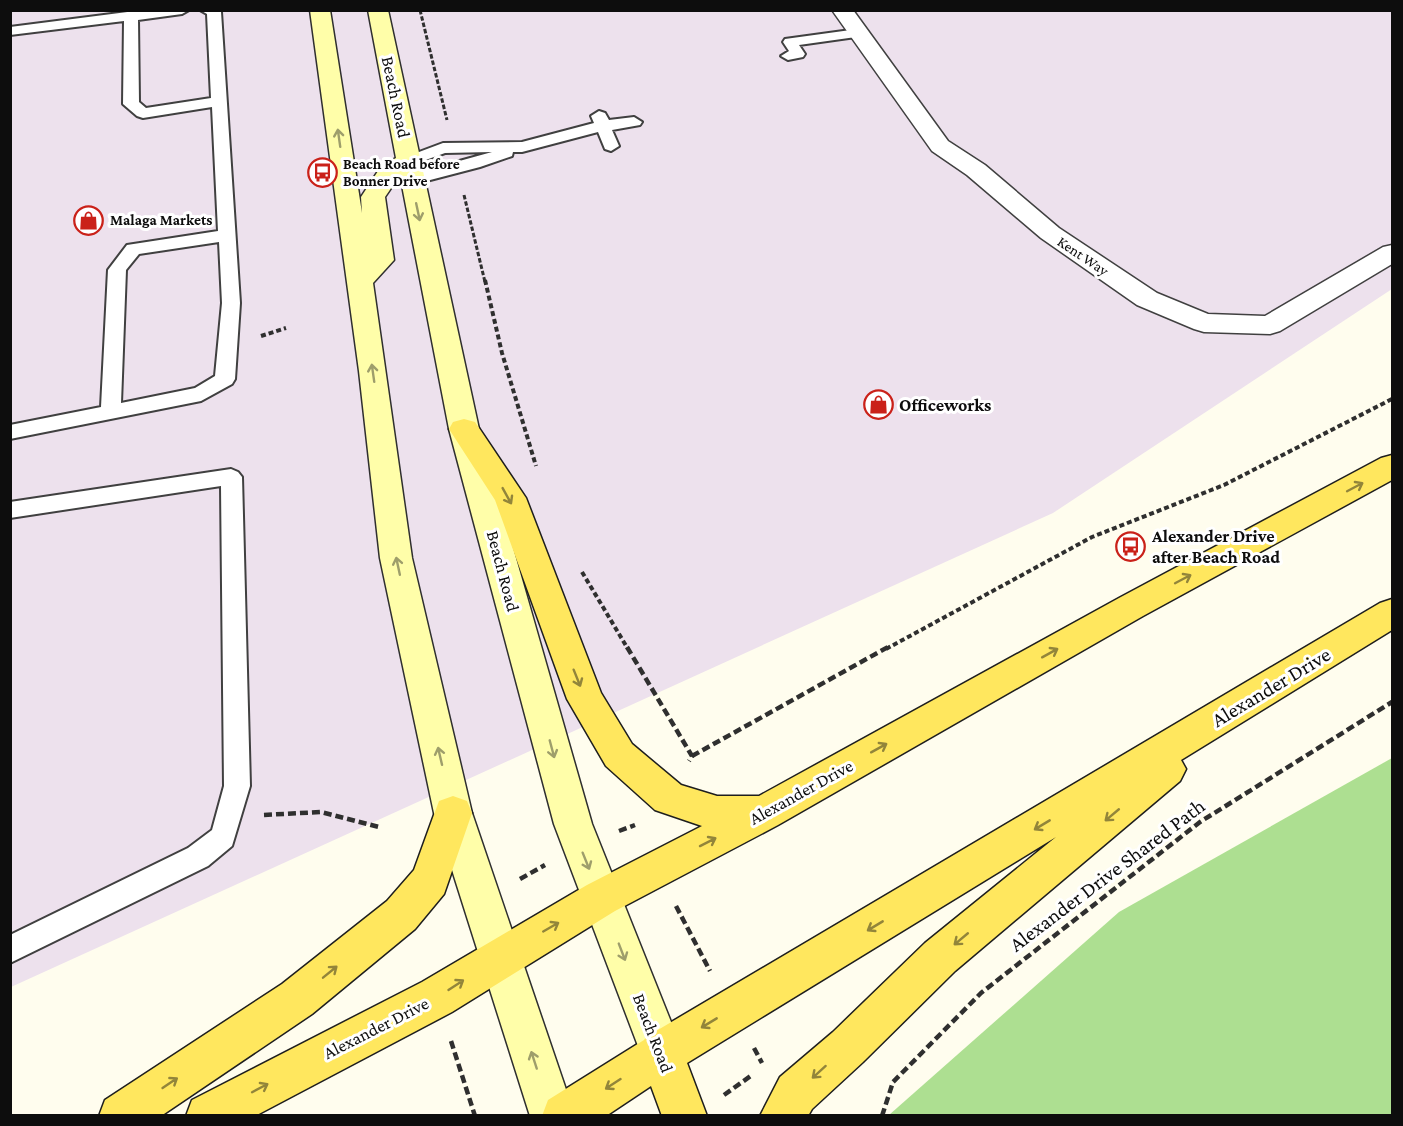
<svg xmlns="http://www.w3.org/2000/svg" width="1403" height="1126" font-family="'Crimson Pro',serif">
<rect width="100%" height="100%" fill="#fffdee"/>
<!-- industrial -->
<path fill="#ede1ed" d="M10,11H1392V289L1053,513L11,987Z"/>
<!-- forest -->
<path fill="#addf91" d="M1392,758V1115H889L1119,912Z"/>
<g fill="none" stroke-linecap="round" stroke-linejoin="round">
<defs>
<g id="service">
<path d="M143,10H189L182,14L138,20L139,102L146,108L211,98L207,14L200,10L221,12L240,303L235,379L232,384L201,401L10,439V425L101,407L108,270L127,245L218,231L212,107L143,118L137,116L123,104L124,21L10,35V27ZM219,242L222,303L215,376L195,388L121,403L126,270L139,254Z"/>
<path d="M858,29L863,30L865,33L863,36L799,45L805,54L803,57L788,60L781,56L789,51L783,42L785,39Z"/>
<path d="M599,111L605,113L609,120L634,117L642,122L640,125L612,130L619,146L611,151L605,149L598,132L522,152H513L512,156L480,167L411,185L403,180L405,176L492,152L445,153L409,166L401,161L403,158L443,143L522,142L594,123L591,116Z"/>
<path d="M231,469L238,472L242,477L250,786L232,846L208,866L10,963V935L188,848L212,830L224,786L221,486L10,518V502Z"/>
</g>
<path id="minor" d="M832,10H853L948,141L985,165L1059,228L1157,293L1208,314L1265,316L1383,247L1392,245V264L1280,331L1270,334L1204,332L1194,329L1137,305L1041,238L967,175L932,151Z"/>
<path id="secondary" d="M310,10H330L362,213L361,197L382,165L396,158L368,10H388L479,429L592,824L683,1052L676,1067L661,1074L646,1067L554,824L449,429L400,175L385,197L394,260L373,283L412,558L472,813L575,1116H530L434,813L380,558L359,371Z"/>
<g id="primary">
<path d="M464,419L475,422L526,498L601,693L632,744L681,785L717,796H759L1119,598L1381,458L1392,455V480L1143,616L778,825L615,911L452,1012L255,1116H186L192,1100L422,982L587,885L702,826L655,810L606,766L567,699L495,500L449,429L453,422Z"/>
<path d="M1392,599V630L1181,760L1186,769L1180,781L955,971L863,1062L812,1109L808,1116H760L780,1077L833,1032L925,943L1056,837L687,1063L707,1116H662L651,1086L606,1116H542L548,1100L644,1040L646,1037L1380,603Z"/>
<path d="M453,796L467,801L472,813L444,894L415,929L312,1014L161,1116H99L105,1100L282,984L387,901L414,870L439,801Z"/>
</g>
</defs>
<!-- service casing -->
<use href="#service" stroke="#404040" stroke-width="4"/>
<!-- minor casing -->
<use href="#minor" stroke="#404040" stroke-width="3"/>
<!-- secondary casing -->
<use href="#secondary" stroke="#2f2f2f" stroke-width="3"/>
<!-- primary casing -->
<use href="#primary" stroke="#1e1e1e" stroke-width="3"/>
<!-- path-far2 -->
<g stroke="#2f2f2f" stroke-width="3" stroke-dasharray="4.5 2" stroke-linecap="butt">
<path d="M420,10L447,120"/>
<path d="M464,195L485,282"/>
</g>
<!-- path-far1 -->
<g stroke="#2f2f2f" stroke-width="4" stroke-dasharray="5 3" stroke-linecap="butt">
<path d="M485,280L502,353L536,466"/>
<path d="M261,336L286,328"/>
<path d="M582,572L628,649"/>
<path d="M886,649L1092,537L1224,485L1392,399"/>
</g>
<!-- path -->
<g stroke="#2f2f2f" stroke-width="4.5" stroke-dasharray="8 4" stroke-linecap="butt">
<path d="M627,647L692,756L689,761"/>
<path d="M692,756L888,647"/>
<path d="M264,815L321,812L379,827"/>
<path d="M619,831L635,825"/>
<path d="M520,879L545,865"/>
<path d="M676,906L710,971"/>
<path d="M451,1041L475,1116"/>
<path d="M754,1048L762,1063"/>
<path d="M724,1095L752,1075"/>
<path d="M882,1116L893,1082L981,993L1200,822L1392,702"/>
</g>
<!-- service -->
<use href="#service" fill="#fff" fill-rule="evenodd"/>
<!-- minor -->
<use href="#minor" fill="#fff" fill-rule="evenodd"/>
<!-- secondary -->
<use href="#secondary" fill="#fffea9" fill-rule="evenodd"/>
<!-- primary -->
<use href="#primary" fill="#ffe75e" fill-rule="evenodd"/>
</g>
<!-- one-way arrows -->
<defs><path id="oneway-shaft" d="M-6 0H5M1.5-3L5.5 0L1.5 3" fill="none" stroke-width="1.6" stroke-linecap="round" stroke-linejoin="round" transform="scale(1.5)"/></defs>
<g stroke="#9e9e6b">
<use href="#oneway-shaft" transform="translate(339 138) rotate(-98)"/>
<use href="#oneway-shaft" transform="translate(418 212) rotate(78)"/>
<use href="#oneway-shaft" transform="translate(373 373) rotate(-98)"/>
<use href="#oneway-shaft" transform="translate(398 566) rotate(-102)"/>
<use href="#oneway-shaft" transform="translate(552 749) rotate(75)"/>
<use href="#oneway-shaft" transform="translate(440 756) rotate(-103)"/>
<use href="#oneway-shaft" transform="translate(586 861) rotate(68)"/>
<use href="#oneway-shaft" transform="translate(622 952) rotate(69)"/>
<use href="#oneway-shaft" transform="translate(534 1060) rotate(-108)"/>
</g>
<g stroke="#92853a">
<use href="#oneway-shaft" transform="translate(1355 487) rotate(-28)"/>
<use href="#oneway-shaft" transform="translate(507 496) rotate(61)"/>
<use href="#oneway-shaft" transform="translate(1183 579) rotate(-28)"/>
<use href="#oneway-shaft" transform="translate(1050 653) rotate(-29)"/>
<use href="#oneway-shaft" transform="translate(577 678) rotate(68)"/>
<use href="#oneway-shaft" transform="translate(879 748) rotate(-29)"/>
<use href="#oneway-shaft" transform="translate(1112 815) rotate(140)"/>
<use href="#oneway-shaft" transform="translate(1042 825) rotate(149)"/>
<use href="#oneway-shaft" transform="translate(708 842) rotate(-27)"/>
<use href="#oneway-shaft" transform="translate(875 926) rotate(149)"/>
<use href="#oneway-shaft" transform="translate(551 927) rotate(-30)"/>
<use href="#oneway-shaft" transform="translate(961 939) rotate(140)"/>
<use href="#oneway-shaft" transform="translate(330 972) rotate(-39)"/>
<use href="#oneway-shaft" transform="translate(456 985) rotate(-33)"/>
<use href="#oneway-shaft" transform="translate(709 1023) rotate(149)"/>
<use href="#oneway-shaft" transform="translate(819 1072) rotate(138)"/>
<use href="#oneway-shaft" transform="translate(170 1083) rotate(-34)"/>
<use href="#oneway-shaft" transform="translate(613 1084) rotate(147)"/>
<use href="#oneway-shaft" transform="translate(260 1088) rotate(-28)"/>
</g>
<!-- icons -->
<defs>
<symbol id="bus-ring" viewBox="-11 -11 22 22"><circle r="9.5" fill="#fff" stroke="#ca2119" stroke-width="1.5"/><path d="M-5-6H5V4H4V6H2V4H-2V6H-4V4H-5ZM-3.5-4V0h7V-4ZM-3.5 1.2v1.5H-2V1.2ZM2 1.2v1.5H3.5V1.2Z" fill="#ca2119"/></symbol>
<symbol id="shop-ring" viewBox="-11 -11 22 22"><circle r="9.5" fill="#fff" stroke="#ca2119" stroke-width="1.5"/><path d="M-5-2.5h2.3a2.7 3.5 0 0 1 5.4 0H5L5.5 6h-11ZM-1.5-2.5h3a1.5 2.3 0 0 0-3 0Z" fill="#ca2119"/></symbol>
</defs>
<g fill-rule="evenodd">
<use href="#bus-ring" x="306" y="156" width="33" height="33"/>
<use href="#shop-ring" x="72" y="204" width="33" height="33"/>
<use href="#shop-ring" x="862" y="388" width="33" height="33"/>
<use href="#bus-ring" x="1114" y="530" width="33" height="33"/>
</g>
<g text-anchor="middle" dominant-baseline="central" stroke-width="6" stroke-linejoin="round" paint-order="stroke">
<!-- far-poi labels -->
<g font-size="15" font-weight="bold" fill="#0d0d0d" stroke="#fff" text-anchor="start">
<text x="343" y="164">Beach Road before<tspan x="343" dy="17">Bonner Drive</tspan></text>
<text x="110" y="220">Malaga Markets</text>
</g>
<!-- far-street labels -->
<g font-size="15" fill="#0d0d0d" stroke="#fff">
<text transform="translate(1083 256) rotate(34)">Kent Way</text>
</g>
<!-- street labels -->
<g font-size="18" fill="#0d0d0d" stroke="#fff">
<text transform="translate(396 97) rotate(78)">Beach Road</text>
<text transform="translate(503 571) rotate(75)">Beach Road</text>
<text transform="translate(801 792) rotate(-29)">Alexander Drive</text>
<text transform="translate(376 1028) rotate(-27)">Alexander Drive</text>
<text transform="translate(653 1033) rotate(69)">Beach Road</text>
</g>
<!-- poi labels -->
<g font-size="18" font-weight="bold" fill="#0d0d0d" stroke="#fff" text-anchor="start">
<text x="899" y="405">Officeworks</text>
<text x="1152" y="536">Alexander Drive<tspan x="1152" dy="21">after Beach Road</tspan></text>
</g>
<!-- near-street labels -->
<g font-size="21" fill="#0d0d0d" stroke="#fff">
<text transform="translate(1271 687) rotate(-31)">Alexander Drive</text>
<text transform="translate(1107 875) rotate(-37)">Alexander Drive Shared Path</text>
</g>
</g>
<!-- border -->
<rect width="1403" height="1126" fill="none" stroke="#0d0d0d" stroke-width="24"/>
</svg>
